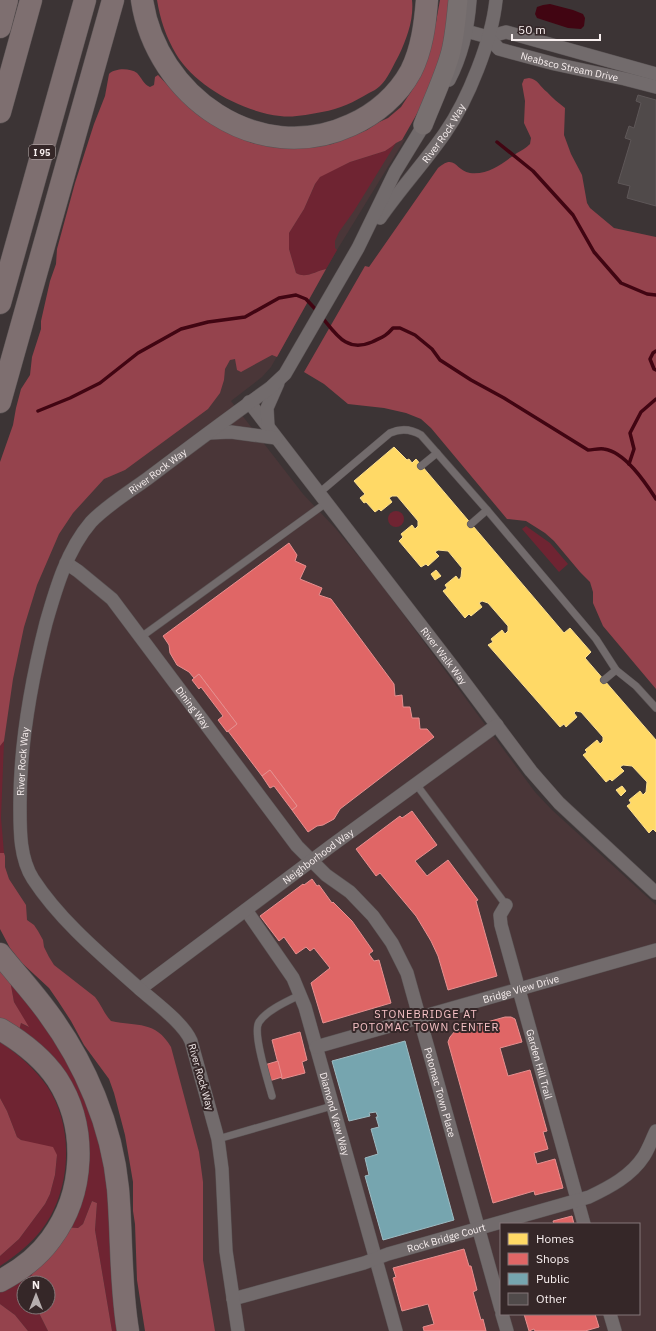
<svg xmlns="http://www.w3.org/2000/svg" width="656" height="1331" font-family="'IBM Plex Sans',sans-serif">
<rect width="100%" height="100%" fill="#3c3435"/>
<!-- built -->
<path fill="#4a3638" fill-rule="evenodd" d="M405,139L337,250L271,367L262,377L231,401L303,494L336,529L378,580L535,792L551,809L656,905V1331H173L152,1102L46,961L0,906V606L317,172ZM501,1224H639V1314H501Z"/>
<!-- green -->
<g fill="#6f2432">
<path d="M396,143L354,211L339,232L335,241V248L337,250L326,269C316,271 306,279 296,273L289,249V233L304,209L317,180L322,175L350,162L385,151L391,147Z"/>
<circle cx="396" cy="519" r="8"/>
<path d="M526,526L550,543L568,564L559,572L522,529Z"/>
<path d="M4,741L1,818L4,853H0V746Z"/>
<path d="M10,980L67,1053L104,1143L121,1331H112L95,1230L97,1203L92,1201L83,1224L78,1228L62,1227L85,1136L19,1031L21,1023L28,1027L14,1002Z"/>
<path d="M0,1042C17,1053 35,1069 47,1086C72,1123 72,1178 50,1217C39,1237 19,1254 0,1266V1256L19,1239L45,1204L50,1194L55,1175L57,1155L21,1140L17,1137L7,1111L0,1098Z"/>
<path d="M35,1268L29,1283H24V1307H36L48,1331H28L15,1315L0,1304V1286Z"/>
</g>
<!-- forest -->
<g fill="#95434d">
<path d="M157,0H412C414,19 407,38 399,55C394,64 387,80 380,86C377,89 373,91 369,93C354,102 340,109 322,112C309,114 294,118 280,116C243,112 195,86 176,54C166,37 160,19 157,0Z"/>
<path d="M440,0H450L444,50L435,82L402,140L396,143L391,147L385,151L350,162L320,177L315,184L304,209L289,233V249L296,273C306,279 316,271 326,269L277,357L272,355L241,372L237,370L235,359L230,360L225,369L224,380L220,393L208,409L125,470L104,479L73,513L59,534L37,585L24,627L13,679L4,741L0,746V462L13,425L16,408L21,389L30,375L32,357L41,329V321L50,281L56,264L57,249L75,183L94,124L105,96L109,74C115,68 130,68 137,73C142,78 143,84 150,87L154,85L155,77L158,75L176,94L209,122L228,132L252,143L274,146H321L332,144L341,140L367,130L377,123L388,118L401,107L416,84L436,22Z"/>
<path d="M529,78C538,79 540,87 547,92C552,98 559,103 565,108L564,135L571,154L582,175L587,203L590,208L614,228L656,237V689L603,626L593,603V592L590,582L580,572L554,541L545,533L526,521L507,519L431,428L421,419L406,413L384,408L348,404L324,384L304,372L365,266L369,267L438,168C456,153 455,171 470,173C490,175 502,163 517,153C522,150 526,148 530,144L531,138L524,123L525,101L522,84L524,79Z"/>
<path d="M0,853H4L5,856V867L9,879L26,905L27,920L34,925L38,931L43,940L44,947L49,957L54,965L95,997C101,1004 104,1014 111,1021C138,1027 155,1020 171,1047L199,1152L203,1182V1260L215,1331H145L137,1280L135,1224L133,1211V1182L125,1135L114,1093L109,1079L84,1045L71,1021L58,1001L49,988L22,963L10,948L0,929Z"/>
<path d="M0,968L10,980L14,1002L29,1027L21,1023L19,1031L0,1021Z"/>
<path d="M0,1098L7,1111L17,1137L21,1140L53,1147L57,1155L55,1175L50,1194L45,1204L19,1239L0,1256Z"/>
<path d="M92,1201L97,1203L95,1230L112,1331H48L36,1307H48V1283H29V1281L35,1268L62,1227L78,1228L83,1224Z"/>
<path d="M0,1304L15,1315L28,1331H0Z"/>
</g>
<!-- water -->
<path fill="#410512" d="M550,4L573,10L583,14L585,18L584,26L581,29L568,28L537,18L535,14L537,7L543,5Z"/>
<!-- homes -->
<g fill="#ffd966" stroke="#fde08f">
<path d="M394,447L407,460L409,459L412,463L416,459L564,633L570,628L591,652L585,658L656,740V832L653,829L649,833L627,806L631,803L629,800L640,791L643,795L646,792L647,782L632,766L623,765L620,767L624,771L612,781L610,779L606,782L583,755L587,752L585,750L597,740L600,744L603,741V737L581,712L576,711L574,713L577,717L566,727L564,724L560,727L488,645L493,642L491,639L502,630L505,634L508,631V626L488,603L482,601L479,603L482,607L471,616L469,614L465,618L443,591L447,588L445,585L456,576L459,580L461,577L462,568L448,551L438,550L435,552L439,556L428,566L426,564L421,567L399,541L403,537L401,534L412,525L415,529L418,526V521L397,496H392L389,498L392,502L381,511L379,509L375,512L366,502L364,503L360,498L365,494L354,481Z"/>
<path d="M436,570L441,576L435,580L431,574Z"/>
<path d="M622,786L626,791L621,796L616,790Z"/>
</g>
<!-- shops -->
<g fill="#e06666" stroke="#e78f8f">
<path d="M289,543L297,555L295,561L306,566L300,579L322,588L319,595L331,599L394,684L395,696L402,695L403,707H410L412,718H419L420,729H427L434,737L340,809L334,819L323,825L317,826L308,832L292,810L297,806L270,770L262,776L228,731L237,724L199,674L194,678L189,672L177,665L170,653L169,645L163,636Z"/>
<path d="M199,674L237,724L227,732L218,720L223,716L201,687L199,689L192,680Z"/>
<path d="M270,770L297,806L292,810L274,786L270,788L262,776Z"/>
<path d="M412,811L437,845L415,861L427,876L448,860L478,900L476,901L497,976L448,990L438,956L431,941L416,916L380,873L376,876L356,849L400,816L402,818Z"/>
<path d="M312,879L317,886L319,885L332,903L333,902L352,921L373,951L369,954L374,961L379,960L391,1003L323,1023L311,983L330,968L314,948L310,951L306,947L296,954L284,937L279,941L260,916L303,884L304,885Z"/>
<path d="M505,1017H511L515,1019L522,1042L500,1048L508,1076L530,1070L547,1131L543,1132L548,1149L534,1153L537,1164L555,1159L563,1188L535,1195L534,1191L493,1203L448,1042L450,1037L455,1031Z"/>
<path d="M300,1032L307,1060L302,1062L305,1073L282,1079L272,1040Z"/>
<path d="M278,1061L282,1077L266,1082L261,1066Z"/>
<path d="M572,1216L574,1224H554L553,1221Z"/>
<path d="M464,1249L469,1266H471L477,1290L473,1292L481,1320L483,1319L486,1331H424L423,1327L434,1324L428,1304L402,1311L393,1278L396,1277L393,1268Z"/>
<path d="M524,1314H595L599,1327L585,1331H535L534,1329L529,1331Z"/>
</g>
<!-- public -->
<path fill="#76a5af" stroke="#9dbbc2" d="M405,1041L454,1220L383,1240L365,1176L369,1175L365,1158L378,1154L371,1129L379,1127L376,1117H378L376,1112L369,1113L370,1116L349,1121L332,1061Z"/>
<g fill="none" stroke-linecap="round" stroke-linejoin="round">
<!-- stream -->
<g stroke="#410512" stroke-width="3.5">
<path d="M497,142L533,171L573,215L594,252L621,283L647,294L656,295"/>
<path d="M321,316C336,334 346,353 372,342C382,337 385,337 393,328H400L415,335L432,349L440,360L471,380L504,398L588,450C593,450 599,448 604,449C625,452 645,482 656,499"/>
<path d="M656,351L653,353L650,359L654,369L656,370"/>
<path d="M38,411L70,398L100,383L138,353L181,329L208,322L245,317L279,298L296,295L306,299L317,311"/>
<path d="M629,464L634,449L630,433L641,412L656,399"/>
</g>
</g>
<!-- building -->
<path fill="#504a4a" stroke="#5e5758" d="M638,95L656,100V206L627,198L630,186L618,183L631,140L625,138L629,126L634,128L641,103L636,101Z"/>
<g fill="none" stroke-linecap="round" stroke-linejoin="round">
<defs>
<g id="service">
<path d="M421,466L437,453"/>
<path d="M319,493L390,433C401,428 411,429 421,435L487,510L596,639L616,670L636,686L656,708"/>
<path d="M471,524L487,510"/>
<path d="M141,637L326,503"/>
<path d="M604,680L616,670"/>
<path d="M416,784L506,905"/>
<path d="M272,1096C268,1081 252,1033 259,1022C267,1010 288,1001 300,995"/>
<path d="M218,1139L332,1106"/>
</g>
<g id="minor">
<path d="M466,31L488,37L506,32L656,74"/>
<path id="s1" d="M488,37L499,49L555,64L625,79L656,87"/>
<path d="M449,80C462,55 468,28 470,0"/>
<path id="s2" d="M380,218C400,189 425,162 445,133C468,100 492,40 496,0"/>
<path id="s3" d="M249,402L453,667L531,771L559,803L656,893"/>
<path d="M268,427L267,408L278,383"/>
<path d="M209,433L231,432L276,438"/>
<path id="s4" d="M66,563L78,571L112,599L297,846L326,875L350,892L373,916L392,943L407,973L501,1309"/>
<path id="s5" d="M506,905L500,915L501,925L584,1224"/>
<path id="s6" d="M246,910L293,978L305,1007L396,1331"/>
<path id="s7" d="M140,989L331,846L497,725"/>
<path id="s8" d="M316,1047L656,950"/>
<path id="s9" d="M233,1299L364,1263L388,1254L589,1197C610,1187 631,1176 644,1156C649,1148 652,1139 656,1131"/>
<path d="M502,1314L507,1331"/>
<path d="M610,1314L615,1331"/>
<path id="s10" d="M238,1331L226,1251L222,1169L218,1139L191,1041C184,1024 157,1004 142,991C104,957 61,922 33,879C19,857 20,828 20,803C20,741 31,682 46,623C56,588 67,550 91,522C106,506 129,492 147,479C188,448 228,418 270,388L285,374L358,248L395,172L428,118"/>
</g>
<path id="secondary" d="M423,125C432,102 443,79 450,55C455,37 456,19 458,0"/>
<g id="motorway">
<path d="M142,0C156,96 258,168 351,125C376,114 398,95 411,71C422,49 425,24 427,0"/>
<path d="M0,27L7,0"/>
<path d="M0,112L31,0"/>
<path d="M0,303L85,0"/>
<path d="M0,402L113,0"/>
<path d="M0,954C16,974 33,992 48,1013C85,1063 112,1126 118,1189C122,1237 120,1283 128,1331"/>
<path d="M0,1029C22,1042 42,1057 57,1079C88,1127 85,1193 51,1239C38,1257 19,1271 0,1281"/>
</g>
</defs>
<!-- service casing -->
<use href="#service" stroke="#5a5354" stroke-width="8"/>
<!-- minor casing -->
<use href="#minor" stroke="#5a5354" stroke-width="14"/>
<!-- secondary casing -->
<use href="#secondary" stroke="#5a5354" stroke-width="20"/>
<!-- motorway casing -->
<use href="#motorway" stroke="#5a5354" stroke-width="23"/>
<!-- service -->
<use href="#service" stroke="#726b6c" stroke-width="7"/>
<!-- minor -->
<use href="#minor" stroke="#726b6c" stroke-width="13"/>
<!-- secondary -->
<use href="#secondary" stroke="#787070" stroke-width="19"/>
<!-- motorway -->
<use href="#motorway" stroke="#7e6f70" stroke-width="22"/>
</g>
<g text-anchor="middle" dominant-baseline="central" stroke-width="4" stroke-linejoin="round" paint-order="stroke">
<!-- shield labels -->
<rect fill="#352728" stroke="#beb3b3" stroke-width="1" x="29" y="145" width="26" height="14" rx="3"/>
<g font-size="9" font-weight="bold" fill="#f8efef">
<text x="42" y="152">I 95</text>
</g>
<!-- street labels -->
<g font-size="10" fill="#f8efef" stroke="#352728">
<text stroke="none"><textPath href="#s1" startOffset="89">Neabsco Stream Drive</textPath></text>
<text stroke="none"><textPath href="#s2" startOffset="106">River Rock Way</textPath></text>
<text stroke="none"><textPath href="#s10" startOffset="978">River Rock Way</textPath></text>
<text stroke="none"><textPath href="#s3" startOffset="320">River Walk Way</textPath></text>
<text stroke="none"><textPath href="#s4" startOffset="194">Dining Way</textPath></text>
<text stroke="none"><textPath href="#s10" startOffset="642">River Rock Way</textPath></text>
<text stroke="none"><textPath href="#s7" startOffset="222">Neighborhood Way</textPath></text>
<text stroke="none"><textPath href="#s8" startOffset="213">Bridge View Drive</textPath></text>
<text stroke="none"><textPath href="#s5" startOffset="166">Garden Hill Trail</textPath></text>
<text transform="translate(201 1077) rotate(74)">River Rock Way</text>
<text stroke="none"><textPath href="#s4" startOffset="661">Potomac Town Place</textPath></text>
<text stroke="none"><textPath href="#s6" startOffset="225">Diamond View Way</textPath></text>
<text stroke="none"><textPath href="#s9" startOffset="222">Rock Bridge Court</textPath></text>
</g>
<!-- neighbourhood labels -->
<g font-size="11" letter-spacing="1" fill="#f6c1c5" stroke="#352728">
<text x="426" y="1014">STONEBRIDGE AT<tspan x="426" dy="13">POTOMAC TOWN CENTER</tspan></text>
</g>
</g>
<!-- legend -->
<rect x="500" y="1223" width="140" height="92" fill="#352728" stroke="#837778"/>
<rect x="508" y="1233" width="20" height="12" fill="#ffd966" stroke="#837778"/>
<text x="536" y="1243" font-size="12" fill="#f8efef">Homes</text>
<rect x="508" y="1253" width="20" height="12" fill="#e06666" stroke="#837778"/>
<text x="536" y="1263" font-size="12" fill="#f8efef">Shops</text>
<rect x="508" y="1273" width="20" height="12" fill="#76a5af" stroke="#837778"/>
<text x="536" y="1283" font-size="12" fill="#f8efef">Public</text>
<rect x="508" y="1293" width="20" height="12" fill="#504a4a" stroke="#837778"/>
<text x="536" y="1303" font-size="12" fill="#f8efef">Other</text>
<!-- north arrow -->
<g transform="translate(36 1295)"><circle r="19" fill="#352728" stroke="#837778"/>
<path d="M0-3L7 15L0 10L-7 15Z" fill="#b6aeae"/>
<text y="-6" font-size="11" font-weight="bold" text-anchor="middle" fill="#f8efef">N</text>
</g>
<!-- scale -->
<path d="M512 34v6h88v-6" fill="none" stroke="#f8efef" stroke-width="2"/>
<text x="518" y="34" font-size="12" fill="#f8efef" stroke="#352728" stroke-width="3" paint-order="stroke">50 m</text>
</svg>
